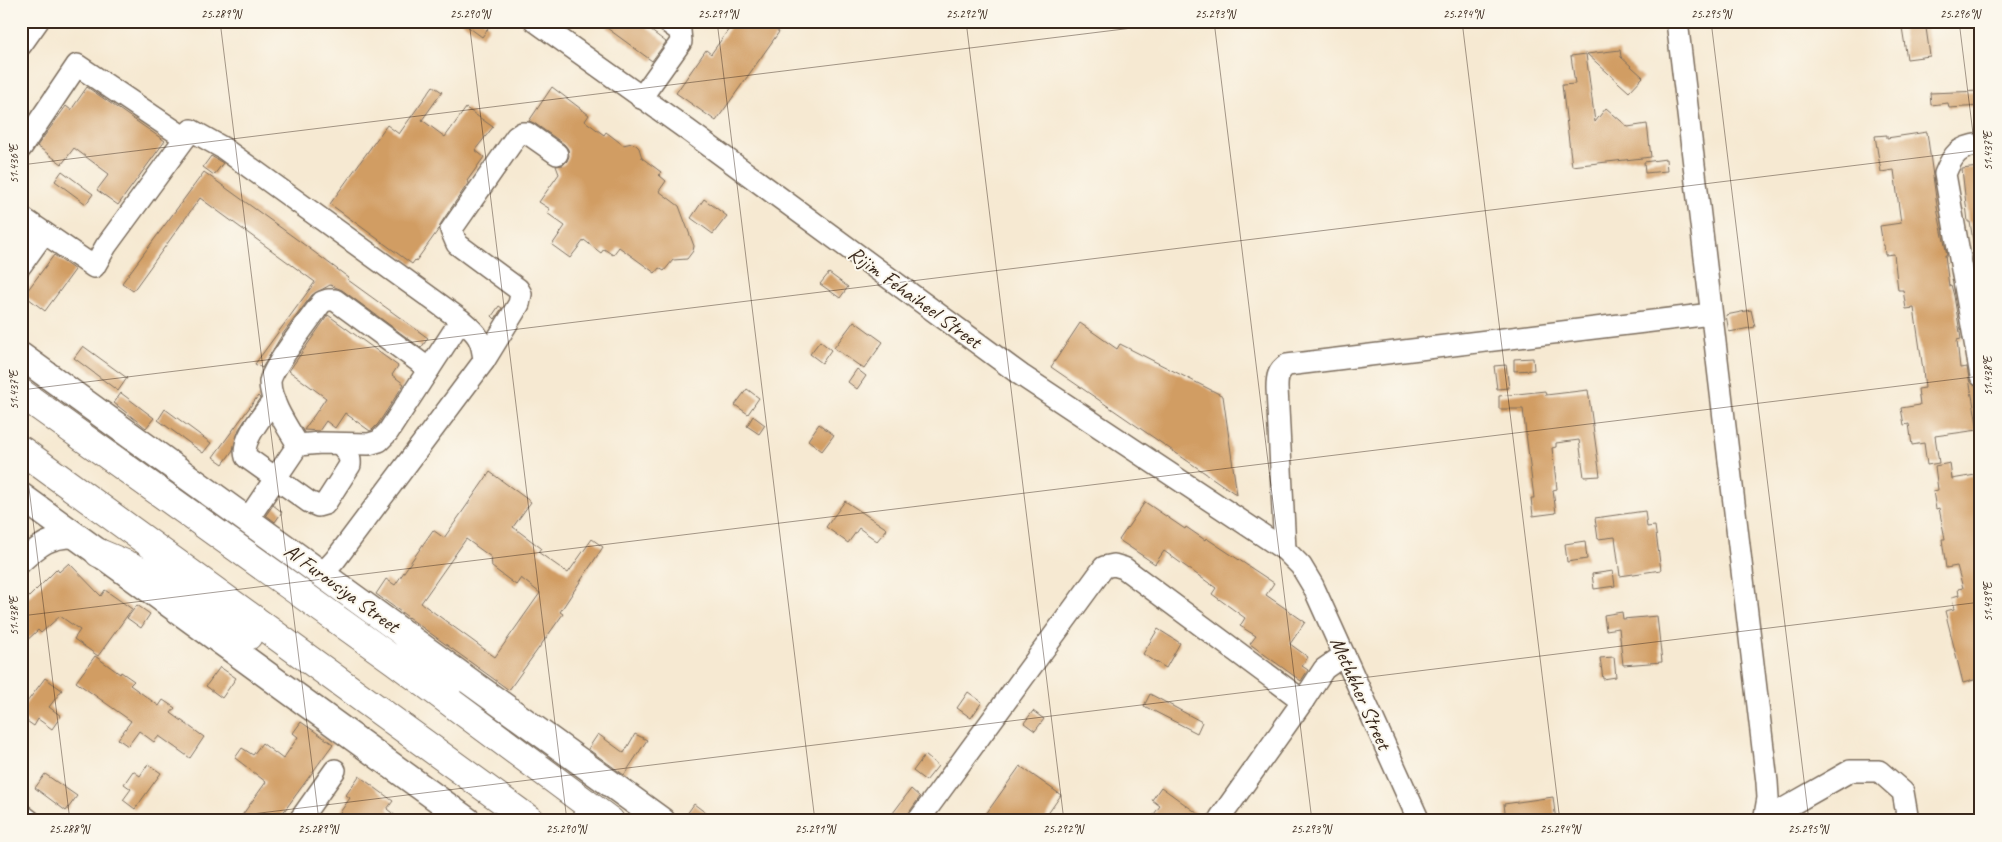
<svg xmlns="http://www.w3.org/2000/svg" width="2002" height="842" font-family="Caveat,sans-serif">
<rect width="100%" height="100%" fill="#fbf7ec"/>
<filter id="ink" filterUnits="userSpaceOnUse"><feTurbulence type="fractalNoise" baseFrequency=".02" numOctaves="2"/><feDisplacementMap in="SourceGraphic" scale="10" xChannelSelector="R" yChannelSelector="G"/><feConvolveMatrix kernelMatrix="1 2 1 2 8 2 1 2 1" color-interpolation-filters="sRGB"/></filter>
<filter id="wash" filterUnits="userSpaceOnUse"><feTurbulence type="fractalNoise" baseFrequency=".0096" numOctaves="4" result="noise"/><feDisplacementMap in="SourceGraphic" scale="20" xChannelSelector="R" yChannelSelector="G"/><feGaussianBlur stdDeviation="1.12" result="paint"/><feColorMatrix in="noise" values="0 0 0 0 0 0 0 0 0 0 0 0 0 0 0 0 0 1.4 0 .05"/><feComposite in="paint" operator="in"/></filter>
<g filter="url(#wash)">
<rect width="100%" height="100%" fill="#f6e9d2"/>
<g id="blocks">
<!-- building -->
<g fill="#d19d64" fill-rule="evenodd">
<path d="M460,21H483L490,26L482,37Z"/>
<path d="M612,21H638L666,42L652,61L607,28Z"/>
<path d="M746,21H764L779,32L716,121L676,93L706,50L711,54L734,22L742,27Z"/>
<path d="M1901,21H1925L1930,56L1907,59Z"/>
<path d="M1620,50L1621,57L1643,77L1629,92L1587,54Z"/>
<path d="M1586,54L1595,122L1606,108L1628,127L1647,124L1651,157L1572,166L1562,85L1575,84L1571,56Z"/>
<path d="M433,86L442,92L422,120L445,137L466,108L493,127L475,150L484,157L467,181L469,182L441,223L439,229L416,261L415,260L412,264L330,204L387,125L399,134Z"/>
<path d="M87,87L165,141L118,205L97,190L109,174L74,148L62,164L37,146L66,106L71,110Z"/>
<path d="M552,87L589,115L585,121L604,135L606,132L623,145L632,143L636,145L639,148L642,158L661,172L659,175L666,181L659,191L679,206L694,246L693,251L687,259L673,260L664,271L659,268L655,273L619,247L613,255L604,249L601,253L584,240L570,258L552,245L565,226L547,213L550,209L539,202L559,174L556,166L563,165L567,161L569,156L568,149L564,144L534,123L529,121Z"/>
<path d="M1981,91V106L1949,108L1948,103L1931,105L1930,93Z"/>
<path d="M1927,132L1938,213L1947,255H1945L1949,286L1951,285L1954,296L1961,339L1957,340L1960,368L1967,367L1978,430L1935,436L1939,463L1927,465L1924,443L1912,445L1909,424L1904,425L1901,408L1920,405L1918,389L1925,388L1923,370L1914,308L1906,309L1903,290H1898L1894,254L1885,255L1884,245H1883L1880,226L1901,223L1894,170L1881,172L1875,136L1887,135V138Z"/>
<path d="M211,156L223,163L214,175L203,167Z"/>
<path d="M1666,159L1667,171L1645,173L1644,162Z"/>
<path d="M1978,167L1981,177V246L1974,247L1970,222H1968L1962,169Z"/>
<path d="M62,171L93,194L86,204L55,181Z"/>
<path d="M204,172L306,246L349,278L348,280L428,338L421,348L342,290L330,285L312,295L282,335L262,368L255,364L315,282L200,198L133,291L122,283Z"/>
<path d="M704,199L727,216L713,234L691,218Z"/>
<path d="M54,255L75,270L45,311L24,295Z"/>
<path d="M829,273L848,287L840,298L820,284Z"/>
<path d="M499,306L502,308L495,319L492,316Z"/>
<path d="M1751,310L1755,327L1729,332L1726,315Z"/>
<path d="M328,315L398,366L392,375L404,384L378,424L372,430L370,431L345,413L335,428L326,421L319,431L304,430L326,398L289,371Z"/>
<path d="M854,321L883,342L864,369L834,348Z"/>
<path d="M1080,323L1117,349L1120,344L1223,396L1237,495L1051,367Z"/>
<path d="M820,341L831,350L822,363L810,354Z"/>
<path d="M83,346L127,378L118,391L74,358Z"/>
<path d="M1533,358L1534,370L1514,371V359Z"/>
<path d="M1506,365L1509,388L1497,389L1494,366Z"/>
<path d="M857,369L866,376L857,389L848,382Z"/>
<path d="M747,389L759,398L748,414L735,405Z"/>
<path d="M1588,390L1600,476L1584,477L1579,440L1556,443V447L1552,448L1557,489L1553,490L1556,513L1533,516L1531,498H1534L1523,409H1499V396L1545,391L1546,395Z"/>
<path d="M121,393L154,418L146,428L114,403Z"/>
<path d="M258,396L260,398L239,429L233,450L223,464L213,457Z"/>
<path d="M165,409L211,443L203,453L158,420Z"/>
<path d="M753,416L765,425L759,434L747,426Z"/>
<path d="M819,424L834,435L822,451L808,440Z"/>
<path d="M1950,463L1952,479L1981,474V654L1978,655L1981,666V678L1963,683L1945,611L1954,609L1952,597L1959,595L1958,589L1963,588L1957,566L1946,568L1942,539H1945L1939,508L1936,509L1933,491L1938,490L1935,466Z"/>
<path d="M490,472L531,502L513,527L541,548L538,552L568,573L592,539L603,547L560,612L563,614L509,690L376,594L386,579L395,585L433,530L444,538ZM466,539L491,557L492,567L516,585L521,578L540,593L495,657L421,603Z"/>
<path d="M845,501L887,529L877,541L859,528L848,543L826,527Z"/>
<path d="M1145,502L1185,529L1186,527L1205,540L1206,538L1274,583L1266,595L1305,622L1290,644L1308,657L1302,666L1308,670L1301,681L1250,644L1256,636L1240,626L1245,618L1212,594L1216,588L1164,551L1155,564L1119,540Z"/>
<path d="M273,505L282,512L275,522L266,515Z"/>
<path d="M1645,511L1647,527L1655,526L1661,570L1620,576L1615,537L1598,539L1595,518Z"/>
<path d="M1585,541L1587,559L1567,562L1565,544Z"/>
<path d="M69,563L101,596L105,590L132,609L98,656L74,639L80,630L60,616L41,633L38,630L21,646V591L28,598L57,569L59,572Z"/>
<path d="M1613,571L1615,586L1594,589L1592,574Z"/>
<path d="M137,605L150,614L141,628L127,618Z"/>
<path d="M1622,612L1623,619L1657,616L1662,662L1623,665L1619,628L1606,630L1604,615Z"/>
<path d="M1158,629L1180,643L1166,668L1143,654Z"/>
<path d="M95,656L120,674L121,672L134,681L130,685L159,706L163,700L175,708L171,713L204,737L190,758L159,736L154,742L139,731L128,746L118,739L131,721L76,682Z"/>
<path d="M1614,657L1616,677L1603,679L1600,658Z"/>
<path d="M220,667L236,678L222,698L206,686Z"/>
<path d="M45,678L62,690L49,707L61,716L52,729L38,719L34,726L21,717V710Z"/>
<path d="M968,692L982,702L971,718L957,708Z"/>
<path d="M1150,694L1202,722L1197,733L1144,706Z"/>
<path d="M1033,711L1044,719L1035,731L1024,723Z"/>
<path d="M301,722L333,744L277,821H238L266,782L235,758L242,748L253,755L262,743L283,759L298,737L293,733Z"/>
<path d="M598,734L624,753L635,734L647,740L624,775L588,749Z"/>
<path d="M925,755L938,766L926,781L913,771Z"/>
<path d="M148,764L161,773L135,809L123,800L131,789L124,784L133,771L140,776Z"/>
<path d="M1020,766L1061,795L1043,821H981Z"/>
<path d="M45,774L77,796L66,811L35,788Z"/>
<path d="M359,776L393,801L387,809L402,821H334L350,798L346,795Z"/>
<path d="M1161,787L1208,821H1149L1160,806L1152,800Z"/>
<path d="M911,789L920,797L908,814L906,821H887Z"/>
<path d="M1553,797L1556,821H1506L1504,804Z"/>
<path d="M694,804L706,813L700,821H682Z"/>
</g>
</g>
</g>
<g filter="url(#ink)">
<use href="#blocks" fill-opacity="0" stroke="#7c6d5d" stroke-width="1"/>
<g fill="none" stroke-linecap="round" stroke-linejoin="round">
<defs>
<g id="minor">
<path d="M535,21L689,131L1021,375L1285,550L1301,566L1313,586L1419,821"/>
<path d="M1677,21L1767,782L1768,798L1764,821"/>
<path d="M21,45L38,21"/>
<path d="M641,98L681,42L680,31L666,21"/>
<path d="M1981,144C1958,147 1953,154 1945,174L1981,376"/>
<path d="M21,148L77,65L185,138"/>
<path d="M21,217L94,267L106,246L191,130L223,148L461,320C478,334 482,339 484,361L335,560L322,574"/>
<path d="M21,265L44,233"/>
<path d="M484,361L519,304L521,294L518,289L457,244L451,230L516,137L522,133H527L557,154"/>
<path d="M274,400C265,413 240,440 246,457L309,502L318,506L325,504L350,465C351,456 346,450 340,444"/>
<path d="M298,445C288,428 270,402 270,382C271,369 312,316 322,302L328,300H335L429,369"/>
<path d="M248,519L298,445L321,443L369,444L379,441L388,432L461,320"/>
<path d="M1285,550L1277,388C1277,377 1278,371 1287,365L1711,314"/>
<path d="M21,562C40,545 50,536 76,537"/>
<path d="M21,814L30,821"/>
<path d="M1220,818L1303,701L1324,669L1344,655"/>
<path d="M1764,820L1850,771H1879L1903,792L1908,821"/>
<path d="M299,821L335,770"/>
<path d="M918,821L1104,567L1114,565L1124,568L1303,701"/>
</g>
<g id="major">
<path d="M21,356L662,821"/>
<path d="M21,496L468,821"/>
</g>
<g id="highway">
<path d="M21,393L395,661L610,821"/>
<path d="M21,450L531,821"/>
<path d="M99,553L156,577L248,636"/>
<path d="M407,636L433,671L448,685"/>
</g>
</defs>
<!-- minor casing -->
<use href="#minor" stroke="#7c6d5d" stroke-width="24"/>
<!-- major casing -->
<use href="#major" stroke="#7c6d5d" stroke-width="29"/>
<!-- highway casing -->
<use href="#highway" stroke="#7c6d5d" stroke-width="30"/>
<!-- minor -->
<use href="#minor" stroke="#fff" stroke-width="21"/>
<!-- major -->
<use href="#major" stroke="#fff" stroke-width="26"/>
<!-- highway -->
<use href="#highway" stroke="#fff" stroke-width="28"/>
</g>
</g>
<!-- ticks -->
<path fill="none" stroke="#3b2a1e" stroke-width="1" stroke-opacity="0.45" d="M220,21L319,821M469,21L567,821M717,21L815,821M966,21L1064,821M1214,21L1312,821M1462,21L1560,821M1711,21L1809,821M1959,21L1981,198M21,165L1189,21M21,390L1981,150M21,423L70,821M21,616L1981,376M195,821L1981,602"/>
<g text-anchor="middle" dominant-baseline="central" stroke-width="4" stroke-linejoin="round" paint-order="stroke">
<!-- street labels -->
<g font-size="21" fill="#3b2a1e" stroke="#fbf7ec">
<text transform="translate(915 297) rotate(36)">Rijim Fehaiheel Street</text>
<text transform="translate(342 588) rotate(36)">Al Furousiya Street</text>
<text transform="translate(1361 693) rotate(66)">Methkher Street</text>
</g>
</g>
<!-- margin -->
<rect width="2002" height="842" fill="none" stroke="#fbf7ec" stroke-width="55"/>
<rect x="28" y="28" width="1946" height="786" fill="none" stroke="#3b2a1e" stroke-width="2"/>
<g font-size="12" text-anchor="middle" fill="#3b2a1e">
<text x="221" y="18">25.289°N</text>
<text x="470" y="18">25.290°N</text>
<text x="718" y="18">25.291°N</text>
<text x="966" y="18">25.292°N</text>
<text x="1215" y="18">25.293°N</text>
<text x="1463" y="18">25.294°N</text>
<text x="1711" y="18">25.295°N</text>
<text x="1960" y="18">25.296°N</text>
<text transform="translate(1988 151) rotate(-90)" y="4">51.437°E</text>
<text transform="translate(14 164) rotate(-90)" y="4">51.436°E</text>
<text transform="translate(1988 376) rotate(-90)" y="4">51.438°E</text>
<text transform="translate(14 390) rotate(-90)" y="4">51.437°E</text>
<text transform="translate(1988 602) rotate(-90)" y="4">51.439°E</text>
<text transform="translate(14 616) rotate(-90)" y="4">51.438°E</text>
<text x="69" y="833">25.288°N</text>
<text x="318" y="833">25.289°N</text>
<text x="566" y="833">25.290°N</text>
<text x="815" y="833">25.291°N</text>
<text x="1063" y="833">25.292°N</text>
<text x="1311" y="833">25.293°N</text>
<text x="1560" y="833">25.294°N</text>
<text x="1808" y="833">25.295°N</text>
</g>
</svg>
